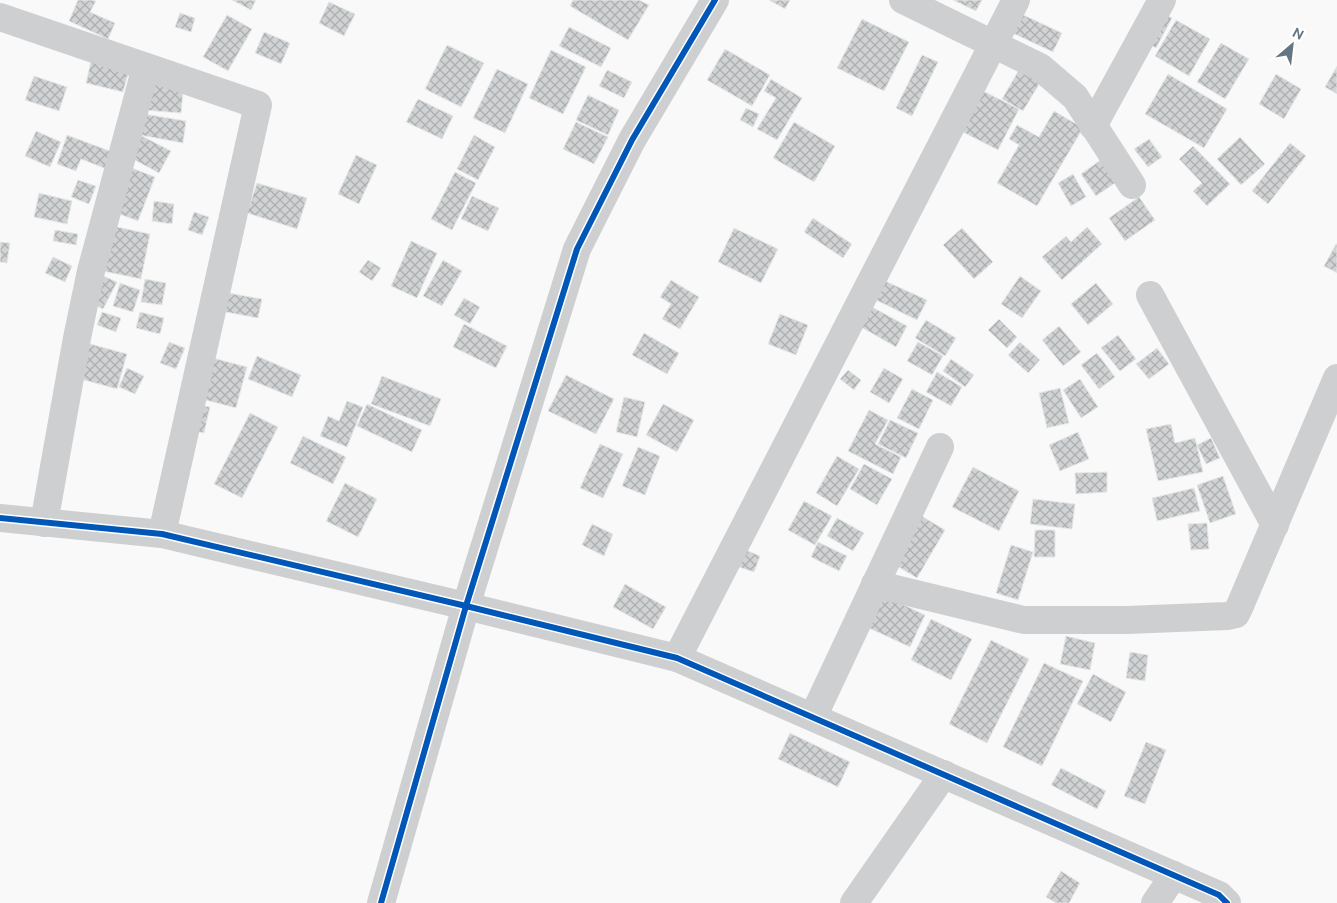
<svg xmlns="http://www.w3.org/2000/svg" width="1337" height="903" font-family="Ubuntu,sans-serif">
<defs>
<pattern id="building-cross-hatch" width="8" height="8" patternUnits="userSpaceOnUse" patternTransform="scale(1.25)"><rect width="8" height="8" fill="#d0d2d3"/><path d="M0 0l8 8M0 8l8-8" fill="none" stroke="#acafb1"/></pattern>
</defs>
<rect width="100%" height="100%" fill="#f9f9f9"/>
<!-- building -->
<g fill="url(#building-cross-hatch)" stroke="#e8e8e8">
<path d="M78,0H93L96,1L90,12L115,23L108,39L69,21Z"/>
<path d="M232,0H256L251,10Z"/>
<path d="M573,0H639L649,5L628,40L570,6Z"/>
<path d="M769,0H790L785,9Z"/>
<path d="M953,0H982L976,11Z"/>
<path d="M329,2L355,14L344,36L319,23Z"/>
<path d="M1158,10L1172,18L1156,48L1142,41Z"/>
<path d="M1015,11L1062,33L1053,52L1006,30Z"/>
<path d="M180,13L195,18L191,32L175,27Z"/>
<path d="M227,15L252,29L228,71L203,57Z"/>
<path d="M862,19L909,42L884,91L837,68Z"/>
<path d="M1176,20L1210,39L1189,76L1155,56Z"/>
<path d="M569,27L611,48L601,67L559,46Z"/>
<path d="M264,32L290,43L281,64L255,53Z"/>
<path d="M1221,43L1249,59L1225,99L1197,82Z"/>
<path d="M447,45L484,63L461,107L425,89Z"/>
<path d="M725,49L770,75L752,106L707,80Z"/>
<path d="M551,50L586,67L563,114L529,98Z"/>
<path d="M922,55L938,62L912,116L896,108Z"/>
<path d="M91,61L129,70L123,92L86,83Z"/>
<path d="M1023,63L1044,76L1023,111L1002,99Z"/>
<path d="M1337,66V94L1325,87Z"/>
<path d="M497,69L528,84L505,133L473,118Z"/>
<path d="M607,70L632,82L624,98L599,86Z"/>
<path d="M1168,74L1227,109L1204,148L1145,114Z"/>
<path d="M1276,74L1301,89L1284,119L1259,104Z"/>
<path d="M34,76L67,87L59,111L25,100Z"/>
<path d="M146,78L184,82L181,113L143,110Z"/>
<path d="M771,79L802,98L777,140L757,129L776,98L764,91Z"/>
<path d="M979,89L1019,109L998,150L959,130Z"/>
<path d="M588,95L619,110L608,135L576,120Z"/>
<path d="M418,99L453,116L442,139L406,122Z"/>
<path d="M746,108L759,114L753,127L740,120Z"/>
<path d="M1054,111L1083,128L1037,206L997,183L1019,145L1009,139L1017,125L1039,137Z"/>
<path d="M144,114L186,121L183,143L140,135Z"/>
<path d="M576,122L608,137L594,164L563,149Z"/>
<path d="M794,122L835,146L814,182L773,158Z"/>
<path d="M36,131L61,142L50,167L25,156Z"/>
<path d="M67,135L115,153L109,170L81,159L76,171L57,164Z"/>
<path d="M474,135L495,147L478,180L457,169Z"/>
<path d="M142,136L171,151L159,173L131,158Z"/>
<path d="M1240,137L1265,164L1241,185L1217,159Z"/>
<path d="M1149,139L1162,157L1148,167L1134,149Z"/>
<path d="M1290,143L1306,156L1268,204L1252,191Z"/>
<path d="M1193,146L1230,184L1207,206L1193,191L1202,183L1179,159Z"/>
<path d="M356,155L377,165L359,204L338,194Z"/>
<path d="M1105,157L1121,179L1096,196L1081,174Z"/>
<path d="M132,168L155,177L138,221L114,212Z"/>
<path d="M455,172L476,183L452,230L431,219Z"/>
<path d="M1073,174L1086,197L1071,206L1058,183Z"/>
<path d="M78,180L96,186L89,204L71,197Z"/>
<path d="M257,183L307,198L297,229L247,213Z"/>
<path d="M39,193L72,201L67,224L34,217Z"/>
<path d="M472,196L499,208L488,231L461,219Z"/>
<path d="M1139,197L1155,220L1125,241L1109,218Z"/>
<path d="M154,201L174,204L172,224L152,221Z"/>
<path d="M194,212L209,217L202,235L188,230Z"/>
<path d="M813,218L852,244L843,258L804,232Z"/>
<path d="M108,225L150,234L141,279L98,270Z"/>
<path d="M1087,227L1102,244L1062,280L1042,257L1066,236L1071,242Z"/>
<path d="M734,228L778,249L761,283L718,262Z"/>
<path d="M962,228L993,262L974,279L943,245Z"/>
<path d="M55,230L78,234L76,245L53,241Z"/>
<path d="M411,241L437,253L417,298L391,286Z"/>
<path d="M0,242L10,243L7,263L0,262Z"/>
<path d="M1336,244H1337V273L1324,266Z"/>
<path d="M53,257L72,266L65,282L45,273Z"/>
<path d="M368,260L381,268L372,281L359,272Z"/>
<path d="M443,260L462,271L442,306L423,296Z"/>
<path d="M99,274L117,282L103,309L86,301Z"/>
<path d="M1020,276L1041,291L1022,318L1001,304Z"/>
<path d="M145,279L166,283L162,305L141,302Z"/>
<path d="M671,280L699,297L680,329L662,319L671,304L660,297Z"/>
<path d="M883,280L927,300L917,320L874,299Z"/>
<path d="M120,283L140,290L133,312L113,306Z"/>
<path d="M1096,283L1113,304L1088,325L1071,304Z"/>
<path d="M223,292L262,299L258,318L220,311Z"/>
<path d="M464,298L480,307L470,324L454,315Z"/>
<path d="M872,307L907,326L896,347L861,327Z"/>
<path d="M102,312L121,318L116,332L97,325Z"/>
<path d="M140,312L164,318L160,334L136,328Z"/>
<path d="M780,314L808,325L796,355L768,344Z"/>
<path d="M999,319L1017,337L1007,348L988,330Z"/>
<path d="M926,320L956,338L945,356L915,338Z"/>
<path d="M464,324L507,346L496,368L453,347Z"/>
<path d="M1059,326L1081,352L1063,366L1042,340Z"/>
<path d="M644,333L679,353L667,374L632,355Z"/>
<path d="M1118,335L1136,359L1120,371L1101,348Z"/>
<path d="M169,342L185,348L176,369L160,363Z"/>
<path d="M918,342L943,356L932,375L907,361Z"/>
<path d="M1020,342L1040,360L1028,373L1008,355Z"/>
<path d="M87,343L127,354L117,389L77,378Z"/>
<path d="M1157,348L1169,364L1149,379L1136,364Z"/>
<path d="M1097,353L1115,377L1099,389L1081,365Z"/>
<path d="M257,356L301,375L292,397L248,379Z"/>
<path d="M213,358L247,367L236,408L202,399Z"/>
<path d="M951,359L974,375L965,387L943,371Z"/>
<path d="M127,368L144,376L135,394L119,387Z"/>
<path d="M884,368L903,379L889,403L870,392Z"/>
<path d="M848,370L861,380L854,390L840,379Z"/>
<path d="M937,372L962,387L951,406L926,392Z"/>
<path d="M566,375L614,399L596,434L548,411Z"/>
<path d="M382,376L441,399L430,426L371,404Z"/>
<path d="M1080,379L1098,407L1081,418L1063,390Z"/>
<path d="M1060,388L1069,423L1047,428L1039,393Z"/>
<path d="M912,389L933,400L919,429L897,418Z"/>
<path d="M624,397L645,402L637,437L616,432Z"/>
<path d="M347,401L363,407L347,447L320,436L328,416L339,421Z"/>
<path d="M190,403L210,407L204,433L184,429Z"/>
<path d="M367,404L422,430L412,452L357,426Z"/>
<path d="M663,404L694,420L677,452L646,435Z"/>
<path d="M869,410L888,420L875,444L901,457L893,474L848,451Z"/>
<path d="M250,413L278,427L242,498L214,484Z"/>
<path d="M890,420L918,433L906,458L878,444Z"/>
<path d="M1171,424L1175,443L1195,438L1203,472L1158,481L1146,429Z"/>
<path d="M1078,432L1089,459L1060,471L1049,445Z"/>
<path d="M303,436L346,457L333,484L290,463Z"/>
<path d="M1211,438L1220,458L1206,464L1197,445Z"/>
<path d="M600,444L623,454L603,498L580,488Z"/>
<path d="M638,447L660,456L645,495L622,486Z"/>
<path d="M837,456L859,469L837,506L816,493Z"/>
<path d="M864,464L892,479L877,505L850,489Z"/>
<path d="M973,467L1019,491L999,531L952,507Z"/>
<path d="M1107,472V492L1076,494L1075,473Z"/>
<path d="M1223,476L1236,514L1210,523L1197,485Z"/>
<path d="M345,483L377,499L358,537L326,521Z"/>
<path d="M1194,488L1200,511L1157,521L1152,498Z"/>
<path d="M1033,499L1075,504L1072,529L1030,524Z"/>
<path d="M804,501L832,516L815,545L788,530Z"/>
<path d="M920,515L945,530L917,578L892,563Z"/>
<path d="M837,518L864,533L853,551L827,536Z"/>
<path d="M1207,523L1209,549L1191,550L1188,524Z"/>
<path d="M592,524L613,534L604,556L582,545Z"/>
<path d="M1035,530H1055V557H1034Z"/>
<path d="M818,542L847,556L839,571L811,557Z"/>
<path d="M1011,545L1033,552L1018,600L996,593Z"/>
<path d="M746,550L760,556L754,572L739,567Z"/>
<path d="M625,584L666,607L653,629L613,607Z"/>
<path d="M885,596L925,615L910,647L869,628Z"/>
<path d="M931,619L972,639L951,680L911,660Z"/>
<path d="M1066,636L1095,643L1090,670L1060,664Z"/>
<path d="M991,640L1029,659L987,743L949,724Z"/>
<path d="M1130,652L1148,655L1145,681L1126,678Z"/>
<path d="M1044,663L1083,681L1042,766L1003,747Z"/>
<path d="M1093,674L1126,692L1111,722L1077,704Z"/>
<path d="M790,733L850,762L838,787L778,759Z"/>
<path d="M1146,742L1166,750L1145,804L1124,796Z"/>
<path d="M1061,768L1106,791L1097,809L1051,785Z"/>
<path d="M1061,871L1080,883L1069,903H1056L1046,897Z"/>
</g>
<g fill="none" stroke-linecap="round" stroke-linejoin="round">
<!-- minor -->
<g stroke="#cecfd0" stroke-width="28">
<path d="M903,0L1040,67L1075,97L1132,185"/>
<path d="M0,17L258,105L162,534"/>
<path d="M1093,126L1162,0"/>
<path d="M1150,295L1275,525"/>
<path d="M0,518L162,534L466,606L677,658L1219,895L1227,903"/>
<path d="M44,523L77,338L91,271L146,67"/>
<path d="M875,584L1024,620H1127L1227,616L1236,614L1239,608L1337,378"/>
<path d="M677,658L1016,0"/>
<path d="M813,717L940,447"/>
<path d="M381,903L466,606L577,249L632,140L715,0"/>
<path d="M854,903L944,774"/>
<path d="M1155,903L1174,875"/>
</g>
<defs>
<g id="cycleway">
<path d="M0,518L162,534L466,606L677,658L1219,895L1227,903"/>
<path d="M381,903L466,606L577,249L632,140L715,0"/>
</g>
</defs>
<!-- cycleway casing -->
<use href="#cycleway" stroke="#fff" stroke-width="9"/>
<!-- cycleway -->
<use href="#cycleway" stroke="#0057b8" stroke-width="6"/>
</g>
<!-- north arrow -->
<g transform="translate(1292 45) rotate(28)" stroke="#ffffff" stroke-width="4" paint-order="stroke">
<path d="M0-4L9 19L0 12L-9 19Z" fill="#657683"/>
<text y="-8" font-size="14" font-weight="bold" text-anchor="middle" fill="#657683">N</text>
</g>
</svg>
